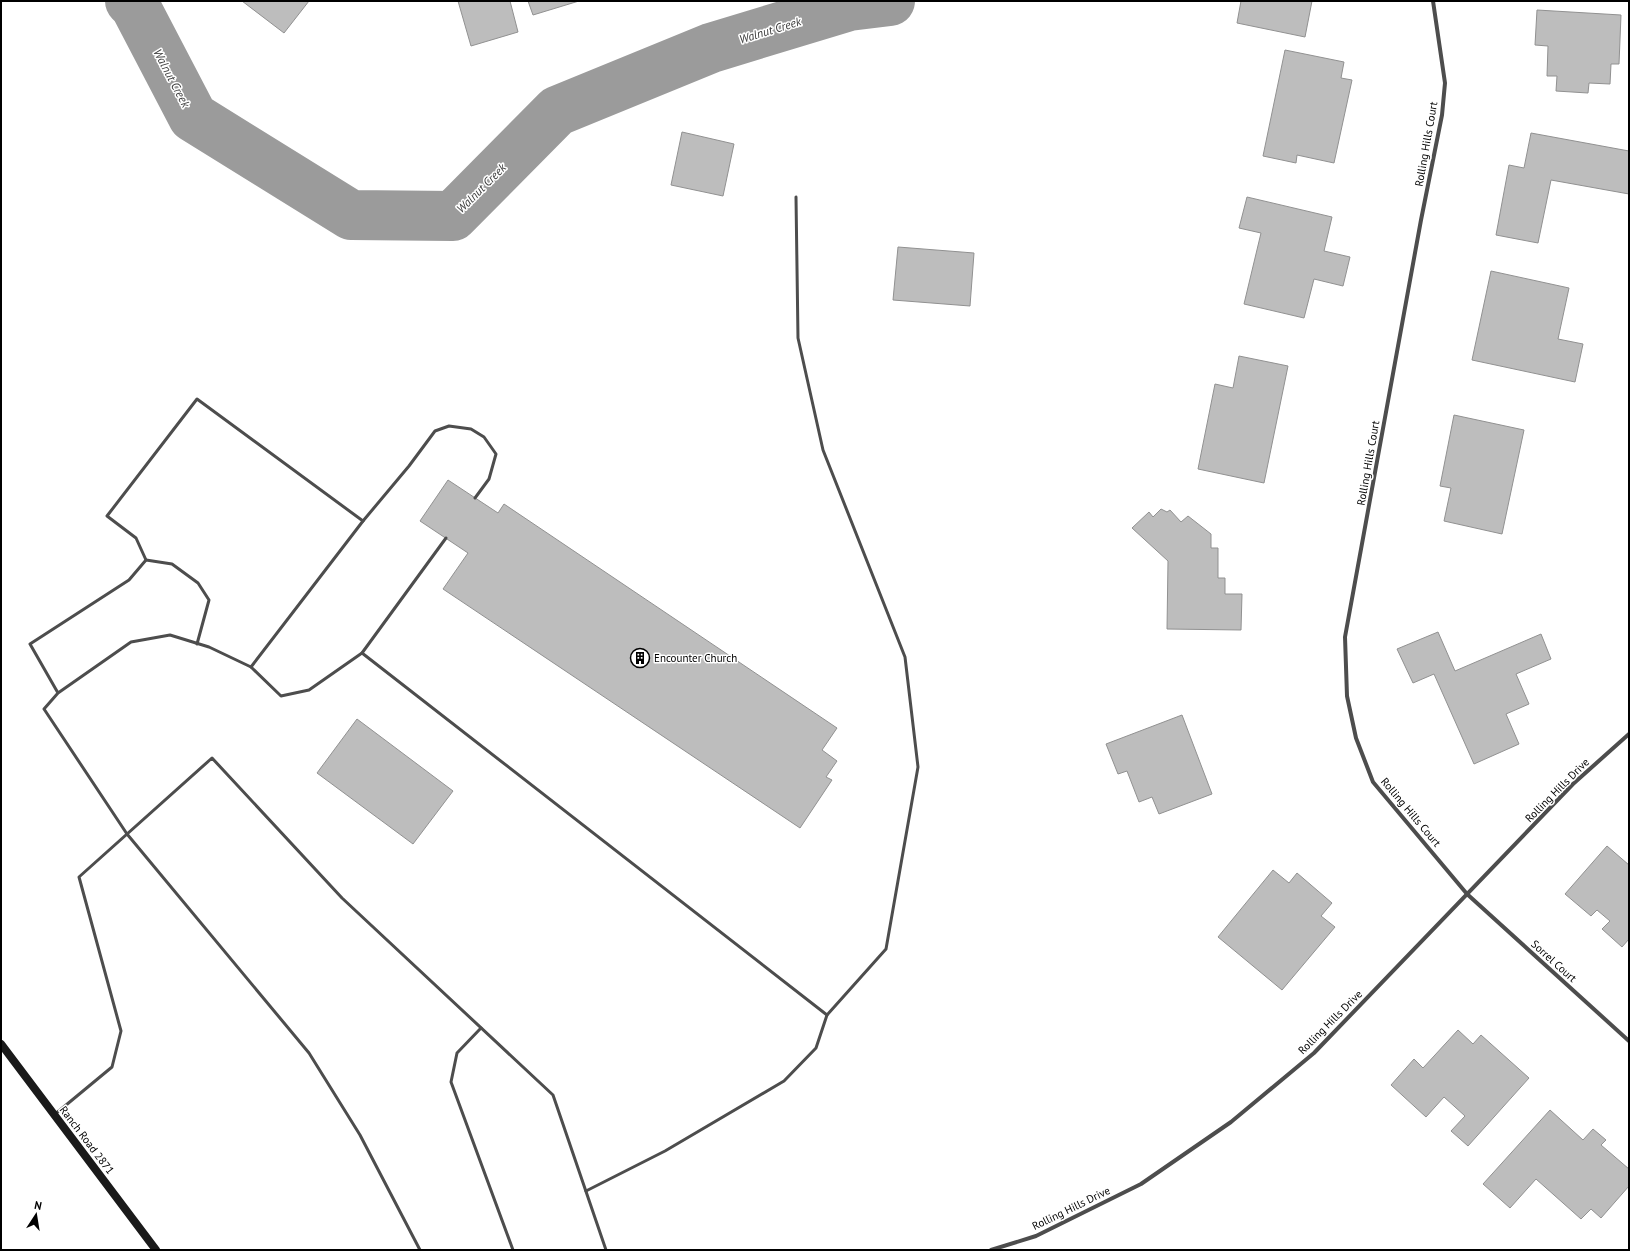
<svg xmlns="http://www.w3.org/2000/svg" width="1630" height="1251" font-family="'PT Sans',sans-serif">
<rect width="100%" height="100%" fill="#fff"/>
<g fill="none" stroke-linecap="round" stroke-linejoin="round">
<!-- river -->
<path stroke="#9b9b9b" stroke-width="50" d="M130,1L135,6L193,117L351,215L453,216L557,111L711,48L849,6L890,1"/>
</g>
<!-- building -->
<g fill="#bdbdbd" stroke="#919191">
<path d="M242,1H309L284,33Z"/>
<path d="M458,1H510L518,32L471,46Z"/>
<path d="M528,1H579L533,15Z"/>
<path d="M1241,1H1312L1305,37L1237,23Z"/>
<path d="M1537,10L1621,15L1619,64H1611L1610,84L1589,83L1588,93L1556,91L1557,76H1547L1548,46L1535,45Z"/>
<path d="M1285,50L1344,62L1341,78L1352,80L1334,163L1297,155L1296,163L1263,156Z"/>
<path d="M682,132L734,144L723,196L671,185Z"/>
<path d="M1531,133L1629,151V194L1551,180L1538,243L1496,235L1509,165L1524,168Z"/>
<path d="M1247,197L1332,217L1324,251L1350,257L1343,286L1314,279L1304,318L1244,304L1261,233L1239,228Z"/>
<path d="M898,247L974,253L970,306L893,300Z"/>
<path d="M1491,271L1569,288L1558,339L1583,344L1575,382L1472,360Z"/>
<path d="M1239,356L1288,366L1264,483L1198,469L1215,384L1233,388Z"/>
<path d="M1454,415L1524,430L1502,534L1444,521L1451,488L1440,486Z"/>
<path d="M448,480L498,513L504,504L837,728L822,750L837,761L826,777L832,780L800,828L443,589L468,553L420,521Z"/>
<path d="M1161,509L1167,512L1170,510L1181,522L1188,516L1211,534V548H1218V578H1225V594H1242L1241,630L1167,629L1168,561L1132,528L1149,512L1153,517Z"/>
<path d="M1438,632L1455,671L1541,634L1551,659L1516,674L1529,704L1506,714L1519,744L1474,764L1434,674L1413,683L1397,649Z"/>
<path d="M1182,715L1212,794L1159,814L1152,797L1139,802L1127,771L1118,774L1106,744Z"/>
<path d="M357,719L453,791L413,844L317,773Z"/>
<path d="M1607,846L1629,865V939L1622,947L1602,929L1610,921L1597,910L1591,916L1565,894Z"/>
<path d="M1273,870L1289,883L1297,873L1332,903L1321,916L1335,927L1282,990L1218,937Z"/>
<path d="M1458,1030L1473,1044L1481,1035L1529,1078L1468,1146L1451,1131L1465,1116L1444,1097L1426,1117L1391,1085L1414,1059L1423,1068Z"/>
<path d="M1550,1110L1583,1140L1593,1129L1606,1140L1601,1145L1629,1169V1186L1601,1218L1591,1209L1581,1219L1536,1179L1510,1208L1483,1184Z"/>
</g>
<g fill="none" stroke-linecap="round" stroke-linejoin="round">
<!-- service -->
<g stroke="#4d4d4d" stroke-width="3">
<path d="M796,197L798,338L823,450L905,657L918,767L886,949L827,1015"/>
<path d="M363,521L409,466L435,431L449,426L471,429L484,437L496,454L489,479L475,498"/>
<path d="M146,560L172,564L198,583L209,600L197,644"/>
<path d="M362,653L446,538"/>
<path d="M251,667L281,696L309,690L362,653L827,1015L816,1048L784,1081L665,1151L586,1191"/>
<path d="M58,693L131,642L170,635L209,647L251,667L363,521L197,399L107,516L136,538L146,560L129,580L30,644L58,693L44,709L127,834L309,1053L360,1135L420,1250"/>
<path d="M481,1028L457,1053L451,1082L513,1250"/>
<path d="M54,1115L112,1067L121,1031L79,877L212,758L342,898L553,1095L606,1250"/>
</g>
<!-- minor -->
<g stroke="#4d4d4d" stroke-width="4">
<path d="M1433,1L1445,83L1442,115L1421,220L1345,637L1347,696L1356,738L1373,782L1467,894L1629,1041"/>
<path d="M991,1250L1036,1236L1141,1184L1231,1122L1314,1053L1573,784L1629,734"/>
</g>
<!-- secondary -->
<path stroke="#1a1a1a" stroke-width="8" d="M1,1044L156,1250"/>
</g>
<!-- icons -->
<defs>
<symbol id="building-ring" viewBox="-11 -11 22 22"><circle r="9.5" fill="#fff" stroke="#000" stroke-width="1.5"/><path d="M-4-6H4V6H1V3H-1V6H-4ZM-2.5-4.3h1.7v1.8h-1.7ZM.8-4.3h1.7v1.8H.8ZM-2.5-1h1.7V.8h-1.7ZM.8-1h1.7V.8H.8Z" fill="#000"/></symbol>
</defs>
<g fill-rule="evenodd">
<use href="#building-ring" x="629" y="647" width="22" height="22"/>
</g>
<g text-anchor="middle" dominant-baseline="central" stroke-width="3" stroke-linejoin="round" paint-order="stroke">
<!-- street labels -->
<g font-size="11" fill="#000" stroke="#fff">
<text transform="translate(1426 144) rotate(-80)">Rolling Hills Court</text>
<text transform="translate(1368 463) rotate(-80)">Rolling Hills Court</text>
<text transform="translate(1557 790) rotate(-45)">Rolling Hills Drive</text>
<text transform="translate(1411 812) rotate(50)">Rolling Hills Court</text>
<text transform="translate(1554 961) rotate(42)">Sorrel Court</text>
<text transform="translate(1330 1022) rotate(-45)">Rolling Hills Drive</text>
<text transform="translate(87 1140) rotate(53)">Ranch Road 2871</text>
<text transform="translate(1071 1208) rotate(-26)">Rolling Hills Drive</text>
</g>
<!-- poi labels -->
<g font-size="11" fill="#000" stroke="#fff" text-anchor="start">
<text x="654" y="658">Encounter Church</text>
</g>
<!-- water labels -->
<g font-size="12" font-style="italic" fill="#3c3c3c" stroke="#fff">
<text transform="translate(770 30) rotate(-17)">Walnut Creek</text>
<text transform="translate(172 78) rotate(62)">Walnut Creek</text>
<text transform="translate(481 188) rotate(-45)">Walnut Creek</text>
</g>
</g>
<!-- border -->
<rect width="1630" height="1251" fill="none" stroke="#000000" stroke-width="4"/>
<!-- north arrow -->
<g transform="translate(36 1215) rotate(12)" stroke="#ffffff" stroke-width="3" paint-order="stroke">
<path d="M0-3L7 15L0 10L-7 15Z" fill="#000000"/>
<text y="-6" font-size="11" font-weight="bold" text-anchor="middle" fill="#000000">N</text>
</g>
</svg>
